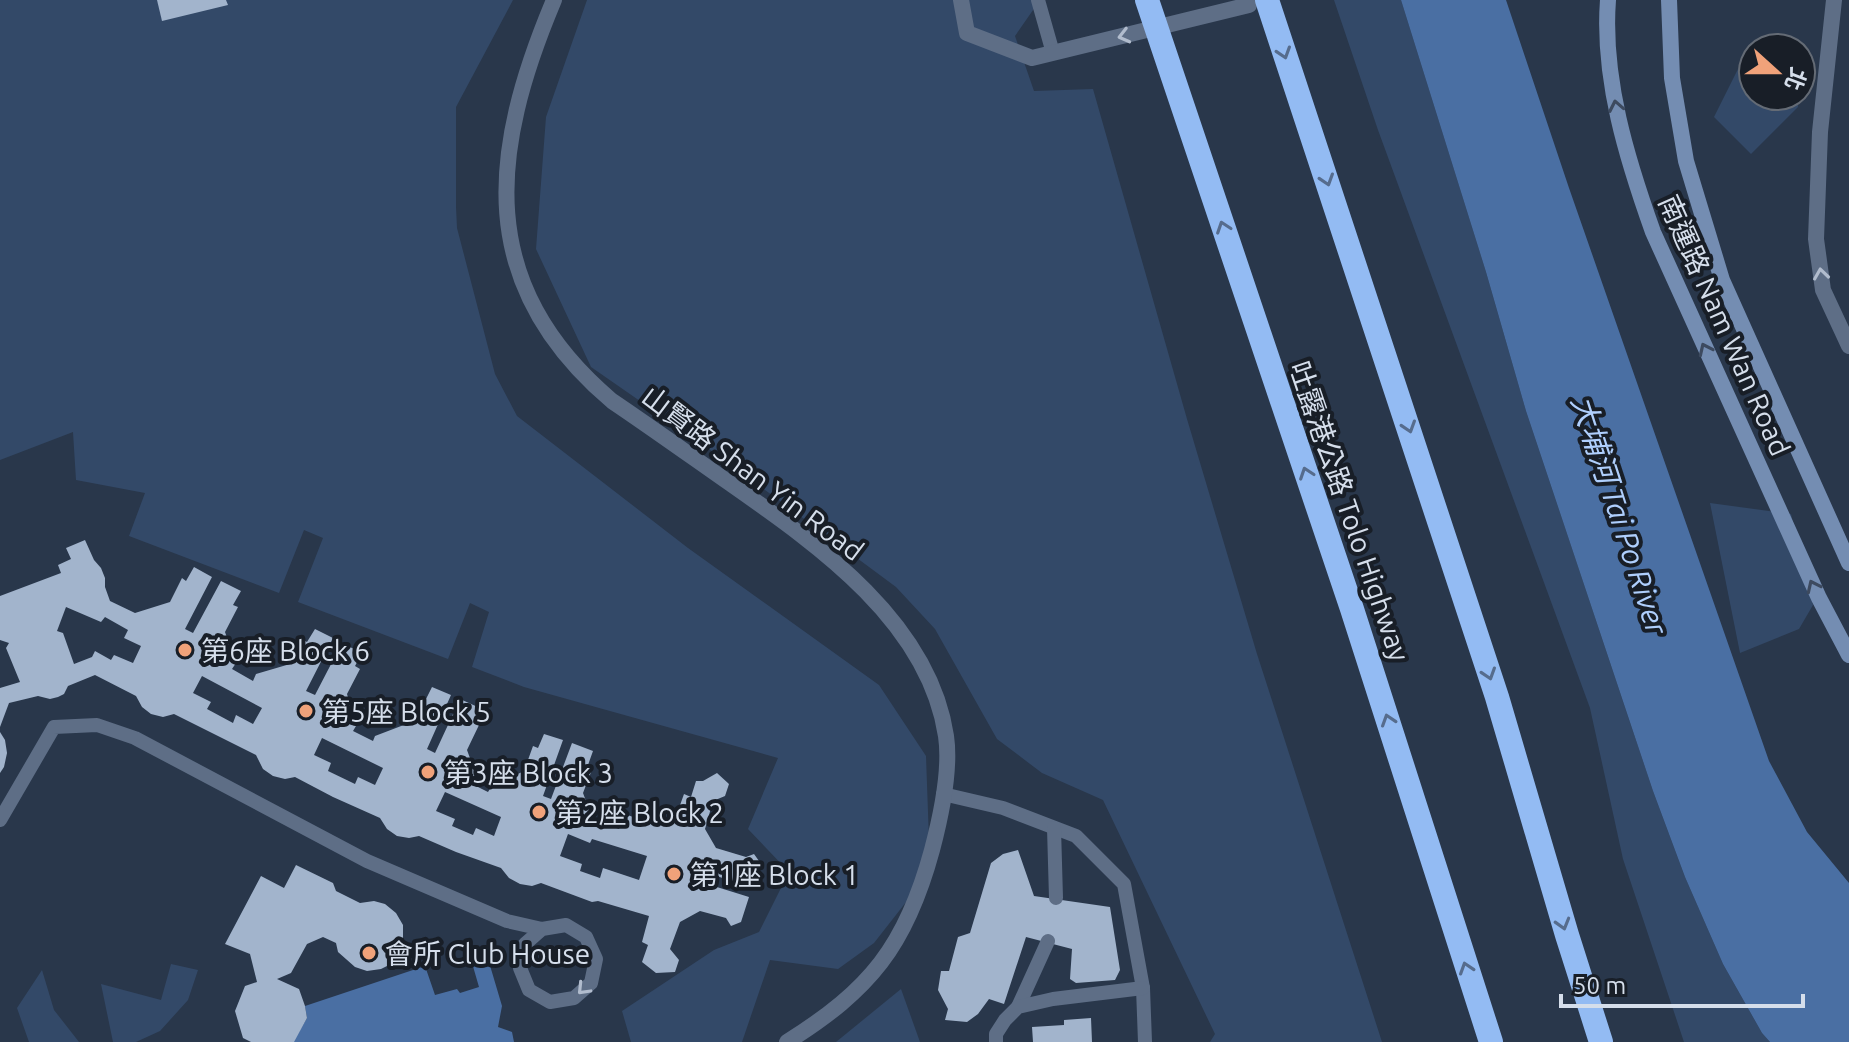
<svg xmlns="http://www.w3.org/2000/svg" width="1849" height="1042" font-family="Ubuntu,'Noto Sans TC',sans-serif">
<rect width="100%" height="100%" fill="#29374b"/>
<!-- green -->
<g fill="#334968">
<path d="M0,0H513L456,107V207L457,228L495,374L517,416L688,548L879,685L926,756L929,840L910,897L874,943L838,969L770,960L742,1042H631L622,1011L714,950L759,932L789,872L748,829L778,758L524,687L472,667L489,612L470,603L448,659L298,602L323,538L304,530L279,593L129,536L145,493L76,480L73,432L0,460Z"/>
<path d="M587,0H1040L1015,36L1034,91L1093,89L1187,419L1257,654L1382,1042H1210L1215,1034L1103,800L1042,773L997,739L935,629L896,587L722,458L591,367L536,249L546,117Z"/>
<path d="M1334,0H1401L1486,272L1526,411L1653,791L1685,877L1723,964L1762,1033L1770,1042H1684L1623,859L1590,708L1378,130Z"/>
<path d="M1751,43L1761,48H1753V96H1798V107L1751,154L1714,117Z"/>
<path d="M1710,503L1791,514L1813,605L1799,629L1740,653Z"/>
<path d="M171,964L198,970L188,1000L160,1031L136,1042H113L101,984L161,1000Z"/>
<path d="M42,970L54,1010L79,1042H29L17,1008Z"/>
<path d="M901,989L920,1042H836Z"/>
</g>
<!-- water -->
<g fill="#4a6fa3">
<path d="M1401,0H1506L1569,188L1769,761L1807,832L1849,883V1042H1770L1762,1033L1723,964L1685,877L1653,791L1526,411L1486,272Z"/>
<path d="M486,952L502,1006L498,1027L512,1032L514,1042H293L307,1018L305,1006L425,966L435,995L457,989L460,993L479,987L470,956Z"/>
</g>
<!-- building -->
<g fill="#a2b4cc" fill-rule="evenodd">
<path d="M157,0H226L228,5L162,21Z"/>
<path d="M85,540L94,560L101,568L105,578V587L110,601L135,613L170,602L182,578L186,581L194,567L212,577L185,629L193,633L221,581L241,591L233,605L238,607L225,632L236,663L232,669L253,681L256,674L290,664L303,640L307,642L315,629L333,638L306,691L315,695L342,643L362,653L355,666L360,669L347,694L356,726L353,731L373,741L375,736L409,723L421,699L425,701L432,687L451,695L427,749L435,753L460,699L480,708L474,722L479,725L467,750L478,780L476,786L488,792L491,787L524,771L533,746L538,748L544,734L563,740L543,796L551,799L572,743L593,751L588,765L593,767L583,793L593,820L619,829L625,814L641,820L674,822L684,794L691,797L696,781H703L717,773L729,784L725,796L713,801L705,829L716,848L746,857L754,854L759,861L751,887L707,873L704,883L749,897L741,922L731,926L726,918L700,911L680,922L670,949L679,960L675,972L656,973L642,962L648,945L642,942L649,916L598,901L592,902L541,883L532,886L520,884L509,878L501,868L456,852L419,836L409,838L397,836L387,829L380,818L333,797L295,777L285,779L273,776L263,769L256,755L174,714L163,717L151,714L142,707L136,696L95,675L68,686L64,694L58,697L50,699L38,696L9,703L0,727V688L20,682L6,648L9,643L0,640V596L61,573L58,565L71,559L66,548ZM66,607L101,622L105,617L128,630L124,638L141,646L133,663L114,655L111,660L95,651L92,657L74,664L63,633L57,631ZM202,676L262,708L253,724L236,715L233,723L207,709L211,702L193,693ZM322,738L383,768L375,785L358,777L355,784L328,771L331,763L314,755ZM445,792L501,817L494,836L476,828L473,835L452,826L455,819L436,811ZM568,834L590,843L592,839L647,856L639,880L603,868L600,878L580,871L582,864L560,856Z"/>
<path d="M0,732L5,740L7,753L4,767L0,773Z"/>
<path d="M1018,850L1034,896L1110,907L1120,970L1115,980L1076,983L1070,979L1072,949L1026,937L1004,1004L989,999L978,1014L967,1022L945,1020L948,1009L938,990L941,971H949L958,937L970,933L991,863L1003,854Z"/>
<path d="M296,865L333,883L336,891L360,903L374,901L385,904L396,913L403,925V946L398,956L389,965L381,969L367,971L355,967L338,952L336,943L323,937L307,944L291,973L277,979L299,989L305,1006L307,1018L294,1042H251L243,1038L235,1011L245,986L257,982L250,954L225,944L261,876L284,888Z"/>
<path d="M1091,1018L1092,1042H1033L1032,1027L1064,1025V1020Z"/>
</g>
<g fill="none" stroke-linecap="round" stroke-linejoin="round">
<!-- lane -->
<g stroke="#5e6e86" stroke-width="14">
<path d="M1038,0L1053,53"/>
<path d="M943,794L1003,808L1076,836L1124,884L1143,988L1145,1042"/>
<path d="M0,820L54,727L97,725L135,738L367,861L507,921L542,929L566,925L586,937L596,959L591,983L574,998L550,1002L529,990L520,968L525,944L542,929"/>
<path d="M1054,828L1056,898"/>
<path d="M1018,1007L1048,941"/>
<path d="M996,1042V1034L1005,1020L1018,1007L1053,999L1143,988"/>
</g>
<!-- street -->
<g stroke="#5e6e86" stroke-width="16">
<path d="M554,0C490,152 474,284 612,401C652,428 691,456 731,484C818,545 929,622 946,736C951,770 941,816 932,850C906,946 870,990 787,1042"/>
<path d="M961,0L967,33L1032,58L1249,5L1250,0"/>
<path d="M1834,0L1820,132L1816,239L1823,290L1849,346"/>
</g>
<!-- secondary -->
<g stroke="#748db2" stroke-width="16">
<path d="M1608,0C1602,79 1627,159 1653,232L1819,598L1849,655"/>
<path d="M1669,0L1672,78L1686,161L1722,280L1849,563"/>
</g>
<!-- highway -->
<g stroke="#93bbf3" stroke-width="24">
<path d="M1147,0L1352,609L1491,1042"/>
<path d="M1267,0L1497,697L1567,935L1601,1042"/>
</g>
</g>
<!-- one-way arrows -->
<defs><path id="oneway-chevron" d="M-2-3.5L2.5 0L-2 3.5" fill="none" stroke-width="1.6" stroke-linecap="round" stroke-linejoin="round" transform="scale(2)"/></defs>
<g stroke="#b1bccd">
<use href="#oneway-chevron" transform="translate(1124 36) rotate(166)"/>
<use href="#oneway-chevron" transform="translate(1821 274) rotate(-98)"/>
<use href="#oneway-chevron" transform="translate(583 989) rotate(134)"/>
</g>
<g stroke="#566c8d">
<use href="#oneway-chevron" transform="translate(1284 53) rotate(72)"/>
<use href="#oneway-chevron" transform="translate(1327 180) rotate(72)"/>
<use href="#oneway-chevron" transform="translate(1223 227) rotate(-109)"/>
<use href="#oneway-chevron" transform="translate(1409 427) rotate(72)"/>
<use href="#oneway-chevron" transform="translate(1306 473) rotate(-109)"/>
<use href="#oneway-chevron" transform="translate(1489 674) rotate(72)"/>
<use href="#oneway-chevron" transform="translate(1388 720) rotate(-108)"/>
<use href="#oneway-chevron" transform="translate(1563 924) rotate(74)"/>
<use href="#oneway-chevron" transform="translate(1466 968) rotate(-108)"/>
</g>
<g stroke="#3d4a5f">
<use href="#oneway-chevron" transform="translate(1616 106) rotate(-101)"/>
<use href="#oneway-chevron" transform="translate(1705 349) rotate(-115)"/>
<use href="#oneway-chevron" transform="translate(1813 586) rotate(-115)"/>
</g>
<!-- markers -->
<g fill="#f0a27a" stroke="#181e27" stroke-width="3">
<circle cx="185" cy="650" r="8"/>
<circle cx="306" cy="711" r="8"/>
<circle cx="428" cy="772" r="8"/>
<circle cx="539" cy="812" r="8"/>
<circle cx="674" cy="874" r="8"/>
<circle cx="369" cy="953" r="8"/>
</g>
<g text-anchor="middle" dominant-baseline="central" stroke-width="8" stroke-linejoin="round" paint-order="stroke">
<!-- street labels -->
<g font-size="28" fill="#d5deeb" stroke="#181e27">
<text transform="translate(1725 325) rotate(66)">南運路 Nam Wan Road</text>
<text transform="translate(753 473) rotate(37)">山賢路 Shan Yin Road</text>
<text transform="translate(1350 511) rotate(71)">吐露港公路 Tolo Highway</text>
</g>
<!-- poi labels -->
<g font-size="28" fill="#d5deeb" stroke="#181e27" text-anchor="start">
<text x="201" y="650">第6座 Block 6</text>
<text x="322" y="711">第5座 Block 5</text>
<text x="444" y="772">第3座 Block 3</text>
<text x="555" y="812">第2座 Block 2</text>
<text x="690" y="874">第1座 Block 1</text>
<text x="385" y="953">會所 Club House</text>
</g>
<!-- water labels -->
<g font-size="30" font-style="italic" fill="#afcffd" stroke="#181e27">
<text transform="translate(1620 515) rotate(72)">大埔河 Tai Po River</text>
</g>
</g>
<!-- north arrow -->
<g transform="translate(1777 72) rotate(111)"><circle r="38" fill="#181e27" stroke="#646b75" stroke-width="2"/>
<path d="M0-6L14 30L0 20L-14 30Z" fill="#f0a27a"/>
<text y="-12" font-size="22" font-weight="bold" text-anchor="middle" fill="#d5deeb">北</text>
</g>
<!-- scale -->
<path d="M1561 994v12h242v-12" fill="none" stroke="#d5deeb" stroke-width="4"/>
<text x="1573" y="994" font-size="24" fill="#d5deeb" stroke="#181e27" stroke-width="6" paint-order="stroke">50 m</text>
</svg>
